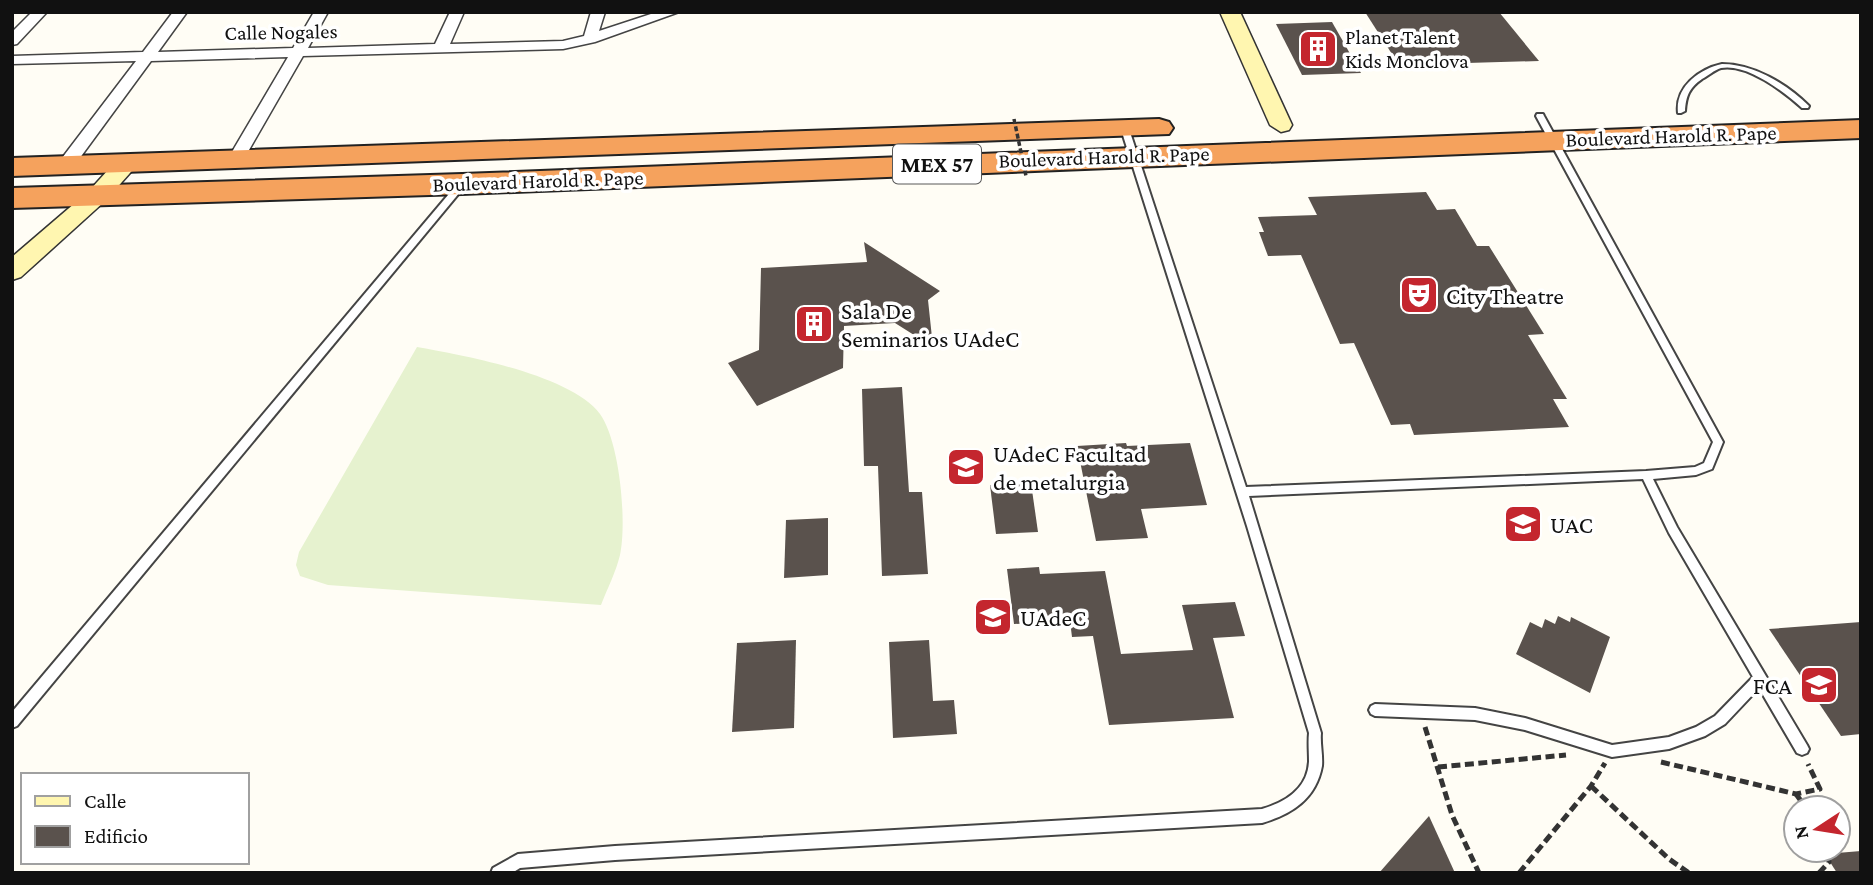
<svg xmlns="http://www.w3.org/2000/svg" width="1873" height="885" font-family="'Crimson Pro',serif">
<rect width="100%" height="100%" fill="#fffdf5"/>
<!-- pitch -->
<path fill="#e6f2cf" d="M417,347C463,355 571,375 600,414C620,442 627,522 620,555C616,572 607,589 601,605L328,585L300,576L296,565L299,552Z"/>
<!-- building -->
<g fill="#5a524d">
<path d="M1365,12H1499L1539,61L1399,65Z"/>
<path d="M1332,22L1361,73L1302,75L1276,24Z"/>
<path d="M1426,192L1437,210L1455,209L1477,246H1489L1544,334L1528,335L1567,399H1553L1569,427L1414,435L1410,424L1391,425L1354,343L1340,344L1301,255L1268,256L1259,232H1264L1258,217L1317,215L1308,197Z"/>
<path d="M864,242L940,291L928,300L933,347L895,323L844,326L843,368L757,406L728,363L759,350L761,268L867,262Z"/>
<path d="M902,387L909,492H922L928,574L882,576L878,466H864L862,389Z"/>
<path d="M1126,443L1127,446L1190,443L1207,505L1141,509L1148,538L1096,541L1077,446Z"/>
<path d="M1031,483L1038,532L996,534L990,485Z"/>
<path d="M828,518V575L784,578L786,520Z"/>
<path d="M1039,567L1040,574L1105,571L1121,654L1193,650L1182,605L1235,602L1245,636L1213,638L1234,718L1109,725L1093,636L1072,637L1070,621L1014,624L1007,569Z"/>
<path d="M1558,616L1570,622L1571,617L1610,637L1590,693L1516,654L1530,622L1542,628L1545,619L1555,624Z"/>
<path d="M1861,622V734L1841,736L1769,629Z"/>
<path d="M796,640L794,728L732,732L737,643Z"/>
<path d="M929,640L933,701L954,700L957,734L893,738L889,642Z"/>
<path d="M1429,816L1455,873H1379Z"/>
<path d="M1861,851V873H1837L1825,854Z"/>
</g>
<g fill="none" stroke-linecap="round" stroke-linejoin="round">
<defs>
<g id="lane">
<path d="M1722,64C1754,64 1787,84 1809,106L1808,108H1802C1784,92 1747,63 1721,68C1714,70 1708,76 1702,79C1689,88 1686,96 1685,111L1681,113H1678C1675,87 1699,69 1722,64Z"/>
<path d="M1537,114H1543L1544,116L1723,442L1712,469L1696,475L1653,479L1677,527L1807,745L1809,749L1807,753L1802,755L1797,753L1759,688L1725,724L1705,736L1669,749L1612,757L1525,730L1475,720L1375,716L1371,714L1369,710L1371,706L1375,704L1475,708L1525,718L1612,745L1669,737L1696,727L1715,716L1753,677L1669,533L1643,479L1249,496L1321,733C1320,744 1323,755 1322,766C1316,799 1292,814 1262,823L615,860L520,868L512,873H491L493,868L518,854L615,846L1262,809C1286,802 1308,788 1309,761C1309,752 1308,742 1309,733L1247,526L1121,129L1125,127L1129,129L1246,487L1646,471L1695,467L1704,463L1713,442L1536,116Z"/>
<path d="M462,181L466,184L465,186L17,726L12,728V712L459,182Z"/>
</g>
<g id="street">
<path d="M32,12H47L17,44L12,45V32Z"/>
<path d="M173,12H187L158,52L293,48L314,12H328L308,48L435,44L450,12H464L450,44L563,41L584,36L591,12H605L599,31L657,12H679L595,42L563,49L303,56L245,157L237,162L229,157L288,57L151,61L71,170H59V162L136,61L12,64V56L143,52Z"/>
</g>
<g id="secondary">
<path d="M1220,12H1240L1292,125L1289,130L1281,132L1270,125Z"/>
<path d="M126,157L134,159L138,164L105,201L21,277L12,280V257L89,191L118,159Z"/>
</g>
<g id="highway">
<path d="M1159,119L1169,122L1173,128L1169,134L12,176V158Z"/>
<path d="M1861,120V138L462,194L12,208V188L462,174Z"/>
</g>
</defs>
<!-- lane casing -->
<use href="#lane" stroke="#444" stroke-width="4"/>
<!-- street casing -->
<use href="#street" stroke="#444" stroke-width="3"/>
<!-- secondary casing -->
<use href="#secondary" stroke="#333" stroke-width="3"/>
<!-- highway casing -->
<use href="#highway" stroke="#222" stroke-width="4"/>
<!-- path -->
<g stroke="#333" stroke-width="5" stroke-dasharray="9 4.5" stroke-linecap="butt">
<path d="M1425,727L1452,815L1479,873"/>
<path d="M1661,762L1796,794L1820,789L1808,764"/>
<path d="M1438,767L1566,755"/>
<path d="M1591,786L1669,859L1689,873"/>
<path d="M1796,794L1806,808"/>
<path d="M1519,873L1591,786L1605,763"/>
<path d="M1819,873L1829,862L1827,850"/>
</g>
<!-- lane -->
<use href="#lane" fill="#fff" fill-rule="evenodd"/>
<!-- street -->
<use href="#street" fill="#fff" fill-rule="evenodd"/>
<!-- secondary -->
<use href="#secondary" fill="#fff6b0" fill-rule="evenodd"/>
<!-- highway -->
<use href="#highway" fill="#f5a25d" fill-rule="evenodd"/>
<!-- path-bridge -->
<path stroke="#333" stroke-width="3.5" stroke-dasharray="5 2.5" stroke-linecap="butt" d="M1014,119L1026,176"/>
</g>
<!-- icons -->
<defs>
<symbol id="building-square" viewBox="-11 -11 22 22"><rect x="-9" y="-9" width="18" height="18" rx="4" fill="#c4262e" stroke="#fff"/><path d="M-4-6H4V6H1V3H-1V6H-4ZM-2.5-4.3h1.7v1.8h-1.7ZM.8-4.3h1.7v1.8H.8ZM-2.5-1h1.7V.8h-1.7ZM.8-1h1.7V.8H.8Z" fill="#fff"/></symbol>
<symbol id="theatre-square" viewBox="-11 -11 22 22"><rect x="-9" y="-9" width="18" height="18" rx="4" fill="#c4262e" stroke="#fff"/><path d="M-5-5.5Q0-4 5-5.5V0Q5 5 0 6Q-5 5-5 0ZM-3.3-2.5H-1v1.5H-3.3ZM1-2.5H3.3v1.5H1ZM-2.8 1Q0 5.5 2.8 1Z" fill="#fff"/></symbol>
<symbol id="university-square" viewBox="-11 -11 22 22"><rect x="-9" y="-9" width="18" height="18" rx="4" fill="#c4262e" stroke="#fff"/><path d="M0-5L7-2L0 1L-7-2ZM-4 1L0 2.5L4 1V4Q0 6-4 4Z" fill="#fff"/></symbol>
</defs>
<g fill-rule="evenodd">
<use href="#building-square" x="1296" y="27" width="44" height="44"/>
<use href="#theatre-square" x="1397" y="273" width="44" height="44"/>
<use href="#building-square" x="792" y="302" width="44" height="44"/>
<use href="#university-square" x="944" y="445" width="44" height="44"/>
<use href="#university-square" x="1501" y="502" width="44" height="44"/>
<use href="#university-square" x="971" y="595" width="44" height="44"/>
<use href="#university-square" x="1797" y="663" width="44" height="44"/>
</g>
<g text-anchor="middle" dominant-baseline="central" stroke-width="7" stroke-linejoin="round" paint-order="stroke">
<!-- far-street labels -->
<g font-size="21" fill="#111" stroke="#fff">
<text transform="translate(281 32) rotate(-1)">Calle Nogales</text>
<text transform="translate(1671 136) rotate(-2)">Boulevard Harold R. Pape</text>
<text transform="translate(1104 157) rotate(-2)">Boulevard Harold R. Pape</text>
<text transform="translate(538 181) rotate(-2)">Boulevard Harold R. Pape</text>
</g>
<!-- far-poi labels -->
<g font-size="21" fill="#111" stroke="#fff" text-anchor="start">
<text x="1345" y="37">Planet Talent<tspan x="1345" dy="24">Kids Monclova</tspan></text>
</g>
<!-- shield labels -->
<rect fill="#fff" stroke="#585858" stroke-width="2" x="893" y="144.5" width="88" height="39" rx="5"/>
<g font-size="23" font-weight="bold" fill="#111">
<text x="937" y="164">MEX 57</text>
</g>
<!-- poi labels -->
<g font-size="24" fill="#111" stroke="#fff" text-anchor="start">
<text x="1446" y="295">City Theatre</text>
<text x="841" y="310">Sala De<tspan x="841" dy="28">Seminarios UAdeC</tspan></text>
<text x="993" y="453">UAdeC Facultad<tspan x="993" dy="28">de metalurgia</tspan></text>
<text x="1550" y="524">UAC</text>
<text x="1020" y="617">UAdeC</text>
<text x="1792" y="685" text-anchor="end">FCA</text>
</g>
</g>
<!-- border -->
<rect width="1873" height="885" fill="none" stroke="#111111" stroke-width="28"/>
<!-- legend -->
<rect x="21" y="773" width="228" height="91" fill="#ffffff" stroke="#a0a0a0" stroke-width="2"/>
<rect x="35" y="796" width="35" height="10" fill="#fff6b0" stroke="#a0a0a0" stroke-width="2"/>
<text x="84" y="808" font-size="21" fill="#111111">Calle</text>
<rect x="35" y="826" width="35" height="21" fill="#5a524d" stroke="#a0a0a0" stroke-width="2"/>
<text x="84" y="843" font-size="21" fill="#111111">Edificio</text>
<!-- north arrow -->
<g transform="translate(1817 829) rotate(258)"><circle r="33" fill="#ffffff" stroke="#a0a0a0" stroke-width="2"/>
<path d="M0-5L12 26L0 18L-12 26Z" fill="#c4262e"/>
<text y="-10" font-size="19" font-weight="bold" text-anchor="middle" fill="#111111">N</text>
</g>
</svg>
